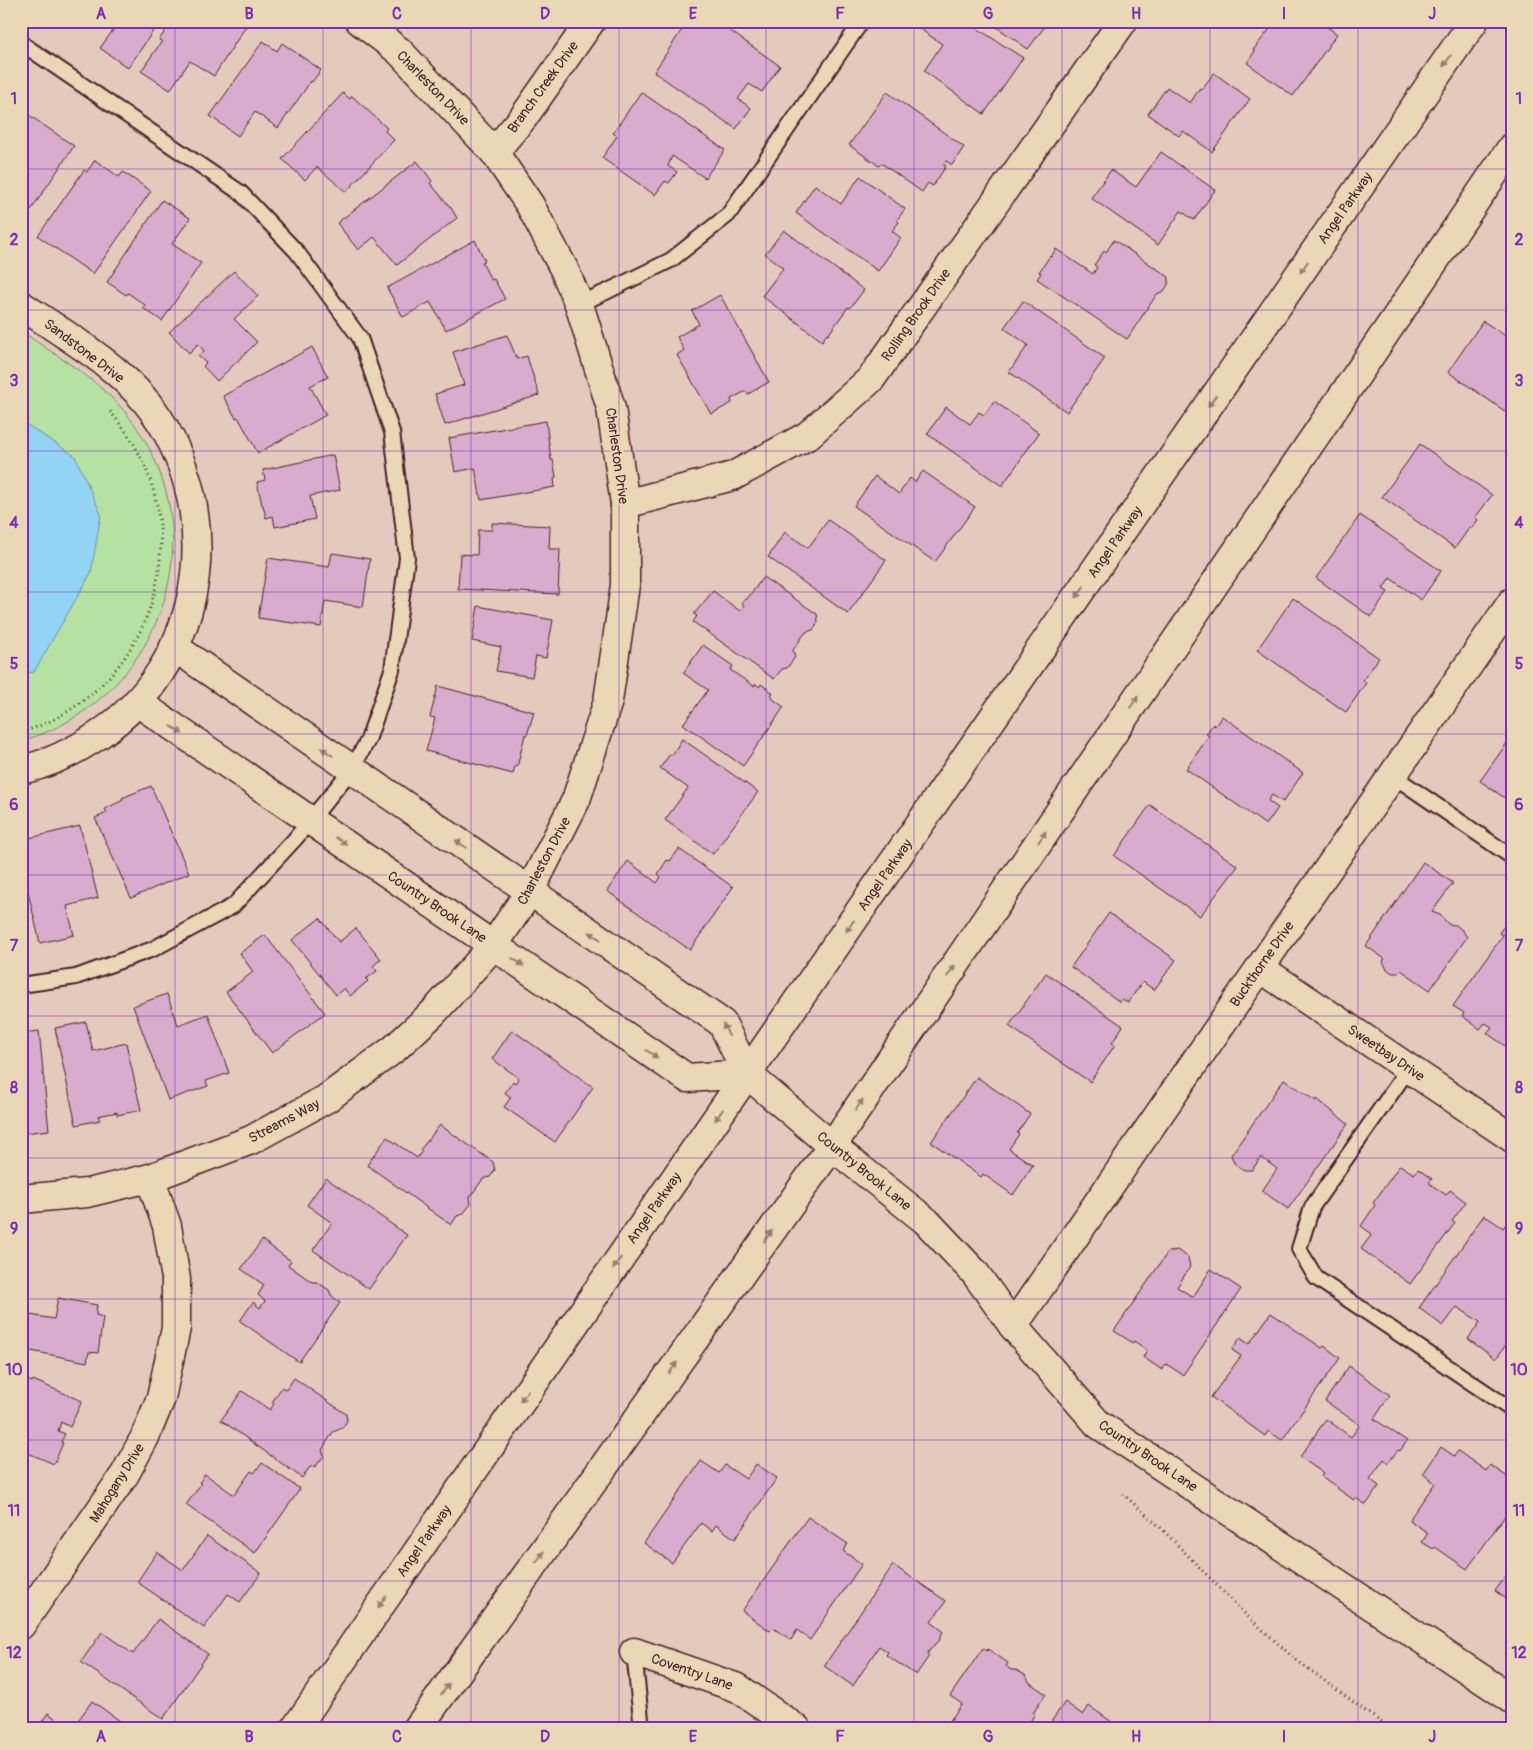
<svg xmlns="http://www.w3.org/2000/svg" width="1533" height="1750" font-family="Pangolin,sans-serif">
<rect width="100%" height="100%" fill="#e4cabc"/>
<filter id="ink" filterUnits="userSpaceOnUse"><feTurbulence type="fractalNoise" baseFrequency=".02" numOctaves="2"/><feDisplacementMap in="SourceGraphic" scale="10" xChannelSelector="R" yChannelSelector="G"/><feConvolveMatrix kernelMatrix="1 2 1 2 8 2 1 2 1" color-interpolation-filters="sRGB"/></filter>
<g filter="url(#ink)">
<!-- green -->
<path fill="#b5e2a0" stroke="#808066" d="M21,331C61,359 107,384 135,425C146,441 156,460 162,479C200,589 133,710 21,741Z"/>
<!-- water -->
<path fill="#93d4f5" stroke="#768ca4" d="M21,421L75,456L101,514L91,573L34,672L21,674Z"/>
<!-- building -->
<g fill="#d9abcd" stroke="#4a1f2b">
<path d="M111,21H160L128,68L100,48L117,25Z"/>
<path d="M172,21H245L248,23L214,76L190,61L170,90L141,71L162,41L159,40Z"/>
<path d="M497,21H507L504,26Z"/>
<path d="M689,21H702L708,25L711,21H716L780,66L762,92L749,84L738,99L751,108L736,129L654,72L683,28L684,29Z"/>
<path d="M761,21H774L770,28Z"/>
<path d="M920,21H966L1023,58L984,114L924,71L942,44L917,27Z"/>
<path d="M988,21H1049L1028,49Z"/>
<path d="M1257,21H1319L1337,34L1293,96L1247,63L1255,51L1253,50L1269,30Z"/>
<path d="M263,41L277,51L282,43L321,70L312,82L311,81L278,128L255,112L238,136L210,116Z"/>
<path d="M1214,73L1250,99L1212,152L1183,131L1179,136L1148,114L1167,87L1190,103L1200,88L1202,89Z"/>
<path d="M641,92L725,150L705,178L672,156L668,166L677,172L669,183L665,181L655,195L602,158L617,136L613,133Z"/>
<path d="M887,92L964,147L952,165L946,161L943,164L946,166L933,186L928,183L922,192L881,163L879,166L849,145Z"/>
<path d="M343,93L350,99L352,96L387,128L385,131L394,140L346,192L317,167L305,180L282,159Z"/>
<path d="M23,111L74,146L21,225V113Z"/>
<path d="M1161,152L1215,190L1194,220L1181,211L1158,245L1091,198L1111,170L1136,187Z"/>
<path d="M95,160L119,177L123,172L151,191L93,274L38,236L84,170L87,172Z"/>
<path d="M417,161L432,181L430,183L451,208L457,218L397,265L374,237L358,250L337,223Z"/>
<path d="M860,176L905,209L897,220L899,222L892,231L901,238L878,271L796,213L815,185L841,204Z"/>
<path d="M162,200L190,218L172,244L201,263L162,321L143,308L145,305L128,293L126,295L107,282Z"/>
<path d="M784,230L864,290L850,308L848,307L828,335L827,334L822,341L762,296L783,268L765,254Z"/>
<path d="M475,240L485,261L482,262L491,280L494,279L505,299L446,330L430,302L403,317L387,288Z"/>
<path d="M1114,240L1169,277L1168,285L1164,291L1157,294L1127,339L1037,279L1041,273L1039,272L1050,256L1051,257L1056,249L1093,274L1097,267L1094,265L1104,251L1106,252Z"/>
<path d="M234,271L258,296L234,319L257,342L217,381L203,366L206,363L198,356L204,351L198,344L189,353L169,332Z"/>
<path d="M720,295L769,382L748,394L746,391L731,399L732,403L711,414L677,355L684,350L677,337L699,324L692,311Z"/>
<path d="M1023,301L1105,358L1067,412L1009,372L1028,345L1004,328Z"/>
<path d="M1483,321L1512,340V416L1448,372Z"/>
<path d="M507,335L517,359L527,356L539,395L445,425L435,394L464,385L453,352Z"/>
<path d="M312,347L328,377L310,386L326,415L258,453L238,417L236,418L223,396Z"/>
<path d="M994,401L1039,433L1002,486L927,434L946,407L970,424L979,412L984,415Z"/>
<path d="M546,421L551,460H553L556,477L554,478L555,487L481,500L475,468L455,472L449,438Z"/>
<path d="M1420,444L1492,495L1475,518L1478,520L1472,528L1470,527L1455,548L1382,497Z"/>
<path d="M333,455L340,490L310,496L315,519L275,527L273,516L266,518L263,505H262L257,482L265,480L263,470Z"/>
<path d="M923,471L975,507L935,562L854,506L875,476L899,494L910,478L915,482Z"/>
<path d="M1360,515L1441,571L1421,600L1390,578L1383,589L1388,592L1371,617L1316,578Z"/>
<path d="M828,520L886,560L848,614L768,557L785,532L808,548Z"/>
<path d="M492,523L550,526L549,549H560L558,594L458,589L460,554L477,555L478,530H492Z"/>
<path d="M332,553L370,559L363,607L325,601L321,627L258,618L268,558L329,567Z"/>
<path d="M763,577L817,614L818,622L813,630L806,632L802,637L793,650L795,657L787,668L782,669L774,679L693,622L697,616L694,614L713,591L740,611L744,605L742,603L745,599L746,600L754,590Z"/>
<path d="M1293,598L1379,658L1363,680L1366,683L1346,712L1257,650Z"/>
<path d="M478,606L553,620L546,658L536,656L532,677L496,671L501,647L472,641Z"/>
<path d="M703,645L733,666L730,670L754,686L756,684L759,687L761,684L773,693L771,695L773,699L784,707L743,766L683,724L708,690L683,673Z"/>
<path d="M438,686L534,712L527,735H525L517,767L515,766L513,774L426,751L435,718L430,717Z"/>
<path d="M1222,716L1303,773L1283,802L1272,795L1268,801L1278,808L1266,825L1186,769L1209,736L1206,734L1213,724L1215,726Z"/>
<path d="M1512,736V803L1480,781Z"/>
<path d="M682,739L758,792L713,854L665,820L688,788L660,768L670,754L672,755Z"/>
<path d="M151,786L189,873L131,898L95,818L107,813L105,809L123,800L122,798Z"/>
<path d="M1150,805L1238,866L1200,916L1114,856Z"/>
<path d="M80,826L98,898L67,906L74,935L40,943L21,862V840Z"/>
<path d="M679,849L733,887L690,950L607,891L628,861L657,883L661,877L658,874L667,860L670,861Z"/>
<path d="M1423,862L1453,883L1432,912L1440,915L1448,924L1456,925L1462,930L1467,937L1430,990L1401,970L1398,973H1392L1386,968L1383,961L1385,959L1366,946Z"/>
<path d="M1109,913L1176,960L1154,990L1143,982L1128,1002L1122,999L1120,1002L1071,967Z"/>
<path d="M320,918L339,942L356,928L381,959L373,966L377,971L366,979L368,981L350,996L344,988L336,995L292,940Z"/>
<path d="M1509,919L1512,920V1051L1487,1033L1492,1027L1485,1023L1480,1029L1462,1016L1464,1013L1453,1006L1503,935L1499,933Z"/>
<path d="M265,935L325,1013L272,1053L226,992L253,972L240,953Z"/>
<path d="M1046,973L1123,1026L1112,1043L1115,1045L1090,1082L1009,1026Z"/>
<path d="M167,994L178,1025L208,1014L229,1073L206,1081L208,1086L168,1100L133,1006Z"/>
<path d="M86,1022L93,1051L126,1043L141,1110L117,1115V1112L98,1116L100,1120L76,1125L55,1028Z"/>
<path d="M512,1030L593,1087L555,1142L504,1107L511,1097L505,1093L513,1081L515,1083L519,1078L492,1059Z"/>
<path d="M39,1031L49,1130L25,1133V1130H21V1033Z"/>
<path d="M977,1077L1030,1114L1017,1133L1019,1134L1009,1149L1033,1165L1013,1195L983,1174L981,1177L931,1142Z"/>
<path d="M1284,1079L1316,1101L1317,1099L1348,1124L1288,1209L1262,1191L1277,1169L1261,1157L1252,1170H1244L1234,1163L1231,1155Z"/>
<path d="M440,1125L493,1162L495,1170L490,1177L483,1179L470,1197L471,1204L463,1214L457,1216L451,1225L367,1165L387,1137L417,1158L422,1151L420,1150Z"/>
<path d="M1400,1165L1414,1174L1418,1169L1432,1179L1429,1183L1446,1195L1450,1190L1466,1202L1452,1221L1455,1223L1410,1284L1361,1249L1372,1234L1361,1226L1375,1205L1373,1203Z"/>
<path d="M326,1178L407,1235L369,1289L313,1250L332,1223L307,1205Z"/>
<path d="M1484,1215L1503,1228L1505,1225L1512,1230V1336L1496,1359L1468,1339L1480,1322L1457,1307L1443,1326L1419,1308Z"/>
<path d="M262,1240L291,1261L288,1265L312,1282H317L329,1290L331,1295L340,1303L299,1362L240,1321L253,1302L260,1308L265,1301L258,1295L264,1285L241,1269Z"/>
<path d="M1177,1250L1188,1257L1190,1267L1177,1287L1193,1297L1211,1269L1241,1289L1183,1375L1166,1364L1162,1370L1143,1357L1147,1350L1134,1341L1133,1343L1114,1331L1168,1252Z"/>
<path d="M58,1298L97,1305L96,1315L103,1317L98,1353L89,1352L87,1362L21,1349V1327L24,1314L54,1319Z"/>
<path d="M1271,1313L1322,1348L1324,1346L1340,1358L1282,1440L1268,1431L1265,1436L1211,1397L1241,1356L1232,1350L1240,1338L1249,1344Z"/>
<path d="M1349,1366L1390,1395L1374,1419L1407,1441L1400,1451L1398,1450L1388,1463L1384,1459L1370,1479L1379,1486L1366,1505L1356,1498L1354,1500L1338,1489V1488L1321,1476L1323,1473L1300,1457L1326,1419L1351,1437L1360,1425L1325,1401Z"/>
<path d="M21,1377L32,1382L33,1380L82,1401L70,1427L61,1422L58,1431L65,1434L61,1442L63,1443L54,1464L21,1450Z"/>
<path d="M294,1378L346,1414L347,1421L342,1428L333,1432L322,1450L324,1456L323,1457L316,1466L310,1467L302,1478L221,1420L242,1391L270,1410L274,1404L272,1402L282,1387L286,1390Z"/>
<path d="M1441,1447L1454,1456L1458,1451L1486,1471L1490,1465L1512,1480V1506L1467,1569L1435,1547L1433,1549L1422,1542L1428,1533L1409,1520L1435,1483L1423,1474Z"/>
<path d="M701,1461L719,1473L725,1465L746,1479L756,1464L777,1478L735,1539L716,1525L712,1531L701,1523L672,1563L644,1543Z"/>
<path d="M262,1463L300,1489L255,1553L186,1505L201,1484L199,1483L205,1474L234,1495L251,1471L254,1473Z"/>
<path d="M808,1517L848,1544L843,1551L862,1564L810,1640L797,1630L791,1640L773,1628L770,1631L742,1611Z"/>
<path d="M207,1536L261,1573L240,1602L228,1594L204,1628L137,1582L157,1552L183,1570Z"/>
<path d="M893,1565L946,1601L931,1622L943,1631L939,1641L932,1647L927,1654L929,1656L916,1675L886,1655L888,1652L879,1646L853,1686L824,1666Z"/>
<path d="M1512,1568V1603L1495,1591Z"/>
<path d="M158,1619L208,1654L163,1719L81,1662L102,1632L133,1654Z"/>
<path d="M983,1648L987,1651L988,1649L1008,1663L1006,1666L1011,1670H1016L1025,1675L1030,1683L1046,1694L1033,1713L1035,1714L1025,1729H944L962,1704L950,1696Z"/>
<path d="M92,1701L130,1728L72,1729Z"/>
<path d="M1065,1702L1083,1715L1089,1706L1122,1729H1046Z"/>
<path d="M48,1713L70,1729H37Z"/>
</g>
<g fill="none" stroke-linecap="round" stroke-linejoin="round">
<defs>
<g id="lane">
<path d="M21,43L241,193L297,252L360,338L392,432L407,558L392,670L368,740L352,769L295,839L233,906L153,949L76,977L21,985"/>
<path d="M579,304L608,291L671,260L728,215L862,21"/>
<path d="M1392,775L1512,857"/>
<path d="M1409,1068L1312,1207L1299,1249L1316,1278L1512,1410"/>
<path d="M634,1652L642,1729"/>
</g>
<g id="street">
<path d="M494,152L523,118L591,21"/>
<path d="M21,305C72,340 132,372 164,427C224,531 200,665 100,734C77,750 49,764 21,770"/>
<path d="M625,504L733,476L807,436L871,379L1123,21"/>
<path d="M137,702L687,1078L747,1074L722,1023L174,647"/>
<path d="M1260,968L1512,1138"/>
<path d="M21,1199L87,1193L150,1178L251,1140L326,1099L394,1049L433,1013L493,946L530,891L576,800L608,701L625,585V504L611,408L579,304L564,269L530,205L494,152L399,51L360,21"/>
<path d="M1013,1326L1512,602"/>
<path d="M21,1625L125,1474L145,1437L161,1398L176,1328V1279L167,1226L150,1178"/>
<path d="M634,1652L738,1688L797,1729"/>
</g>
<g id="secondary">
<path d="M747,1074L832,1146L926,1221L975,1273L1013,1326L1098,1424L1512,1699"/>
<path d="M295,1729L1474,21"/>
<path d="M417,1729L832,1146L1512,147"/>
</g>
</defs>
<!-- lane casing -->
<use href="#lane" stroke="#4a1f2b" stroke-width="18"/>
<!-- street casing -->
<use href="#street" stroke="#4a1f2b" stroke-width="31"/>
<!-- secondary casing -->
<use href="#secondary" stroke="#4a1f2b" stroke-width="31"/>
<!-- path -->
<g stroke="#4a1f2b" stroke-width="3" stroke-dasharray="1 4" stroke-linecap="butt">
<path d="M21,732C49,725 76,708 97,689C162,629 180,531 138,452C131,437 120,424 110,411"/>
<path d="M1123,1494L1160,1527L1245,1614L1295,1659L1390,1729"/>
</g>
<!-- lane -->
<use href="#lane" stroke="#e9d7b5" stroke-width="14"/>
<!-- street -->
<use href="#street" stroke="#e9d7b5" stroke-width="28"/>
<!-- secondary -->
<use href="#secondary" stroke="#e9d7b5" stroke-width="28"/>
</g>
<!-- one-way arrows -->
<defs><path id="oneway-solid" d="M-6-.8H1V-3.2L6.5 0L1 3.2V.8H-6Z" transform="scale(1.25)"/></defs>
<g fill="#9a7b70">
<use href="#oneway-solid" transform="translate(1447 61) rotate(125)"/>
<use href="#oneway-solid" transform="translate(1304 267) rotate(125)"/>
<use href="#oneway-solid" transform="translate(1212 401) rotate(125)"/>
<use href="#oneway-solid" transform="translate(1080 592) rotate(125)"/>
<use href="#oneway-solid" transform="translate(1134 702) rotate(-56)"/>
<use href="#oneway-solid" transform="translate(177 730) rotate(34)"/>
<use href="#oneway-solid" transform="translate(327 752) rotate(-146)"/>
<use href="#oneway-solid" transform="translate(1042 837) rotate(-56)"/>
<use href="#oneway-solid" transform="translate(341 841) rotate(34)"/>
<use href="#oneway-solid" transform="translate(461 844) rotate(-146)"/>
<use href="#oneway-solid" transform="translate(850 926) rotate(125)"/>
<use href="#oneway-solid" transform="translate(595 936) rotate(-146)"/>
<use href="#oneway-solid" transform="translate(518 962) rotate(34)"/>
<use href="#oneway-solid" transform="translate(951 971) rotate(-56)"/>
<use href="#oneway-solid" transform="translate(726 1030) rotate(-116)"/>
<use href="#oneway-solid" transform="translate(652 1054) rotate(34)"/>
<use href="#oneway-solid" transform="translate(859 1105) rotate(-56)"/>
<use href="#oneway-solid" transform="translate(719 1115) rotate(125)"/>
<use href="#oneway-solid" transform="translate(768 1236) rotate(-55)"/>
<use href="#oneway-solid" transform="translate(617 1263) rotate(125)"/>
<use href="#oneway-solid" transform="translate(673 1368) rotate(-55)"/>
<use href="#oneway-solid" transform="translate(524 1396) rotate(125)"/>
<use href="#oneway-solid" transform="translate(540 1557) rotate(-55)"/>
<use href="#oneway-solid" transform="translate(382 1602) rotate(125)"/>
<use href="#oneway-solid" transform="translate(445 1689) rotate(-55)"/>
</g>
</g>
<!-- grid -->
<path fill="none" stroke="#7b2cbf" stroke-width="1" stroke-opacity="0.55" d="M175,21V1729M323,21V1729M471,21V1729M619,21V1729M766,21V1729M914,21V1729M1062,21V1729M1210,21V1729M1358,21V1729M21,169H1512M21,310H1512M21,451H1512M21,592H1512M21,734H1512M21,875H1512M21,1016H1512M21,1158H1512M21,1299H1512M21,1440H1512M21,1581H1512"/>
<g text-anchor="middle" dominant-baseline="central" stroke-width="4" stroke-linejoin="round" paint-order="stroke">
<!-- street labels -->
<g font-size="14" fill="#4a1f2b" stroke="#e9d7b5">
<text transform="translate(543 87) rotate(-54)">Branch Creek Drive</text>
<text transform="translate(433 88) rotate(46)">Charleston Drive</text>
<text transform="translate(1345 208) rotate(-55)">Angel Parkway</text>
<text transform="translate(916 315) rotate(-55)">Rolling Brook Drive</text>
<text transform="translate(84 351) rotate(37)">Sandstone Drive</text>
<text transform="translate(617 456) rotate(82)">Charleston Drive</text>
<text transform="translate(1115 542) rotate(-55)">Angel Parkway</text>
<text transform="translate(544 861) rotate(-62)">Charleston Drive</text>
<text transform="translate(885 875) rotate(-55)">Angel Parkway</text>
<text transform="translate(437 907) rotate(34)">Country Brook Lane</text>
<text transform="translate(1262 964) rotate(-55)">Buckthorne Drive</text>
<text transform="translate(1386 1053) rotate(34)">Sweetbay Drive</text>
<text transform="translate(284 1121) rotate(-28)">Streams Way</text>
<text transform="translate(864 1171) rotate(39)">Country Brook Lane</text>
<text transform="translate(654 1208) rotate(-55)">Angel Parkway</text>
<text transform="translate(1148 1456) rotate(34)">Country Brook Lane</text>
<text transform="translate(117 1483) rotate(-58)">Mahogany Drive</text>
<text transform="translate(424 1541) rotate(-55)">Angel Parkway</text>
<text transform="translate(692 1672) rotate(19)">Coventry Lane</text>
</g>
</g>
<!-- margin -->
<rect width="1533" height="1750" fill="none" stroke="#e9d7b5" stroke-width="55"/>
<rect x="28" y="28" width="1478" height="1694" fill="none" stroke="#7b2cbf" stroke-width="2"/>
<g font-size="16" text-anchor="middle" font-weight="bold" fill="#7b2cbf">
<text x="101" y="19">A</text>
<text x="249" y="19">B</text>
<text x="397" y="19">C</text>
<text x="545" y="19">D</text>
<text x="693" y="19">E</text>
<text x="840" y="19">F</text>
<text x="988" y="19">G</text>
<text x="1136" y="19">H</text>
<text x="1284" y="19">I</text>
<text x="1432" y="19">J</text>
<text x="14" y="104">1</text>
<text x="1519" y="104">1</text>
<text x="14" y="245">2</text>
<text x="1519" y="245">2</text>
<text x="14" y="386">3</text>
<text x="1519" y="386">3</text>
<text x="14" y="528">4</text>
<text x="1519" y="528">4</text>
<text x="14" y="669">5</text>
<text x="1519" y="669">5</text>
<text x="14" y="810">6</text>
<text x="1519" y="810">6</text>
<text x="14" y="951">7</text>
<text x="1519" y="951">7</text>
<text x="14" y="1093">8</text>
<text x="1519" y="1093">8</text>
<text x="14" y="1234">9</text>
<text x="1519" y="1234">9</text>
<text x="14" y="1375">10</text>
<text x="1519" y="1375">10</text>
<text x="14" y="1516">11</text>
<text x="1519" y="1516">11</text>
<text x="14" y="1658">12</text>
<text x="1519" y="1658">12</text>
<text x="101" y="1742">A</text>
<text x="249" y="1742">B</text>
<text x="397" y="1742">C</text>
<text x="545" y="1742">D</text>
<text x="693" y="1742">E</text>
<text x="840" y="1742">F</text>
<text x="988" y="1742">G</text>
<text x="1136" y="1742">H</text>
<text x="1284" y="1742">I</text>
<text x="1432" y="1742">J</text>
</g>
</svg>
